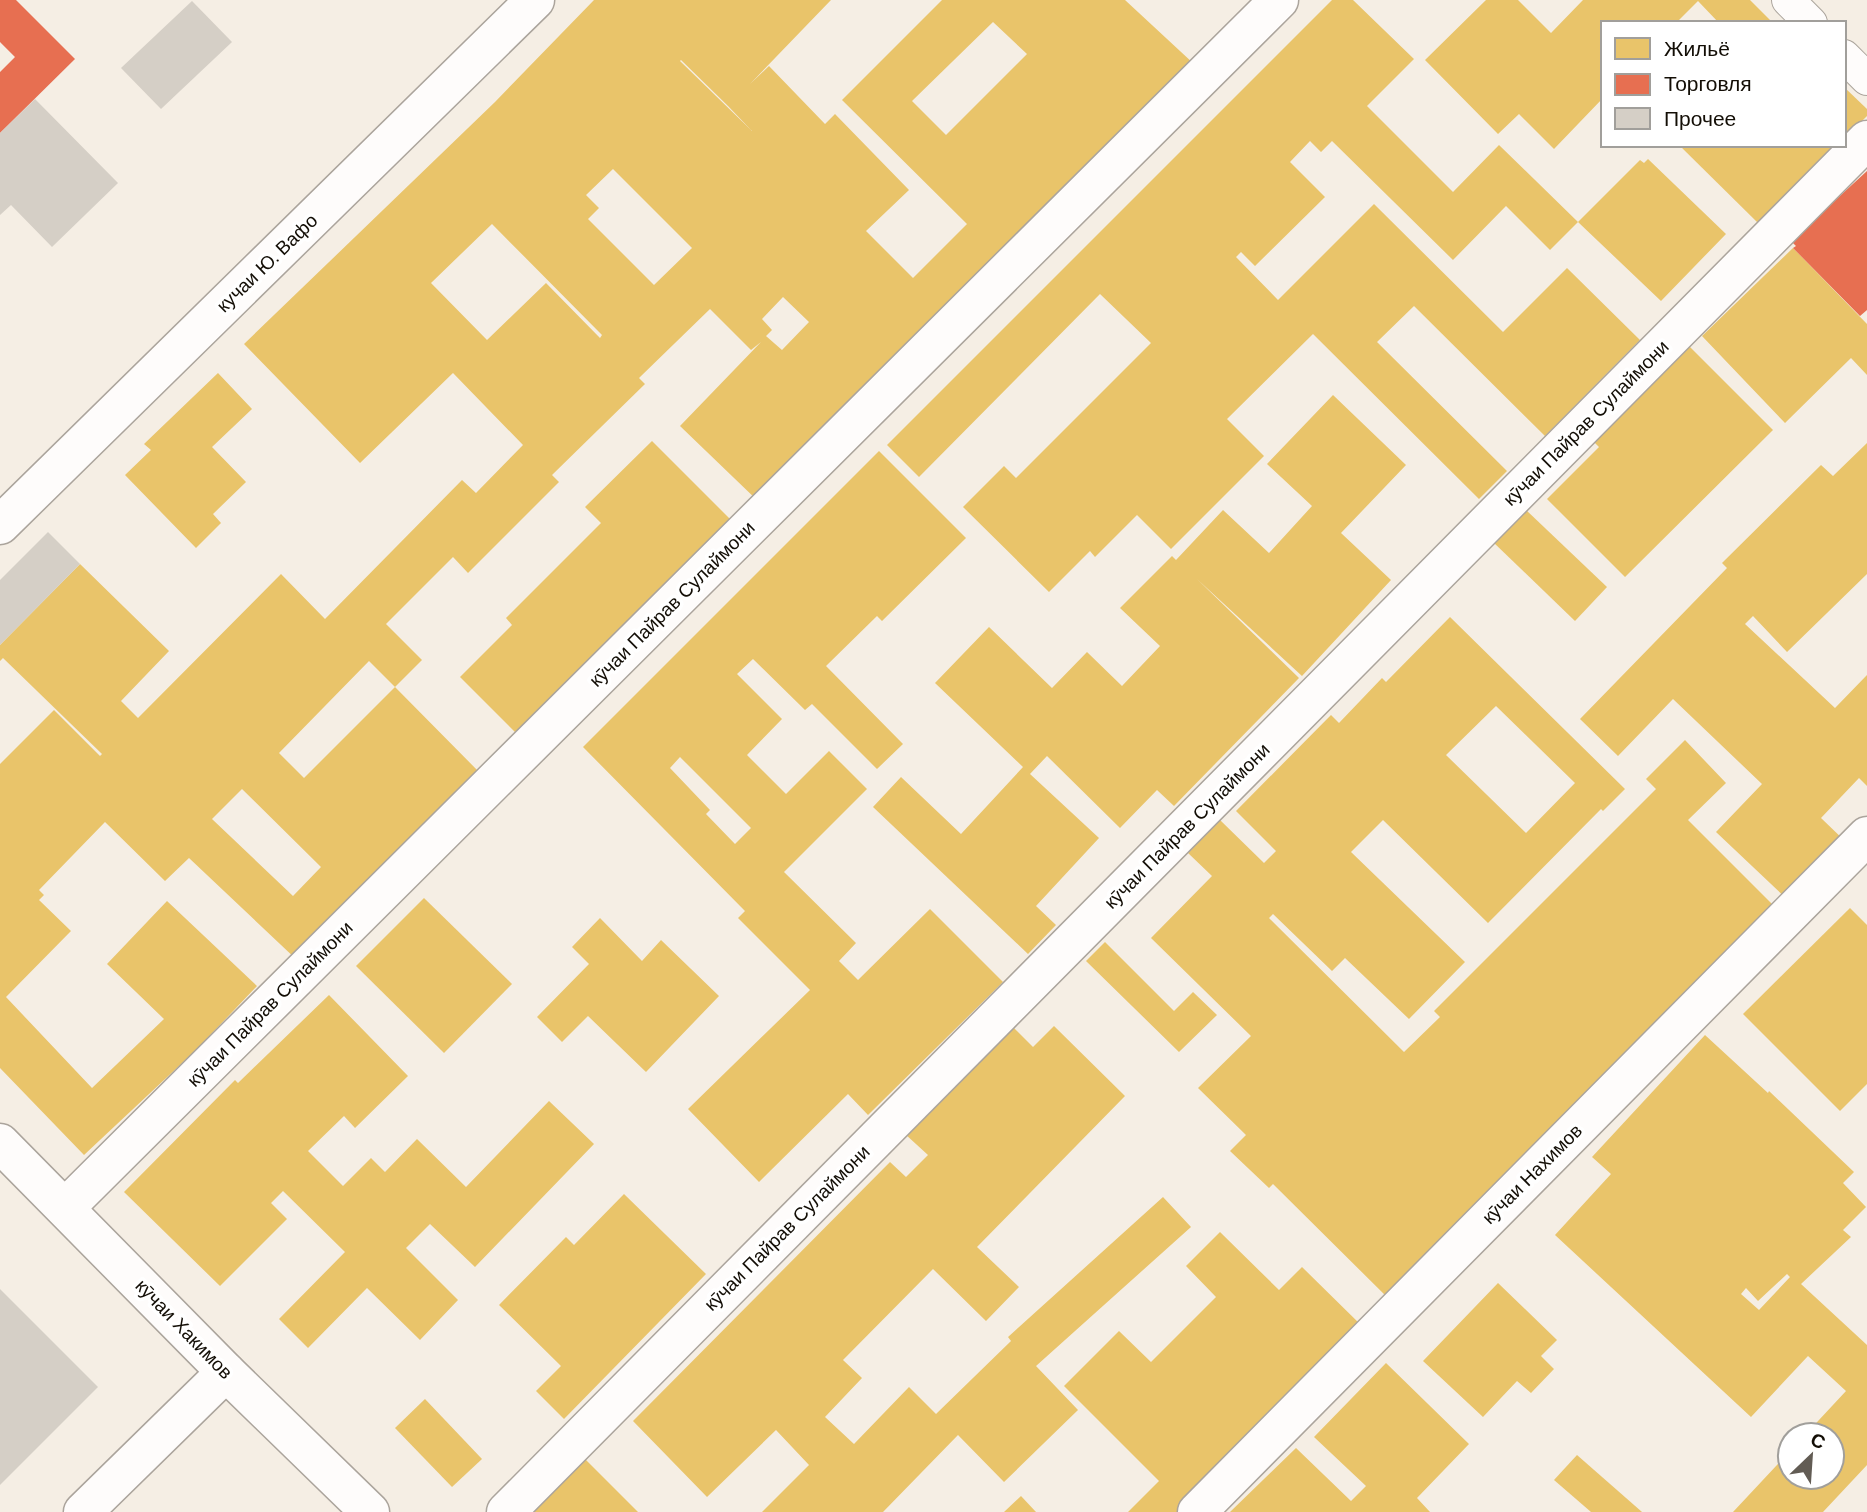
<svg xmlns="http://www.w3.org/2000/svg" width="1867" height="1512" font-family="'DM Sans',sans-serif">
<rect width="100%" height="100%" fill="#f5eee4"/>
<!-- homes -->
<g fill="#e9c46a" fill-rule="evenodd">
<path d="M594,0H831L750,84L769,66L825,124L835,114L909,190L866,231L913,278L967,224L842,100L942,0H1125L1194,64L760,503L680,426L761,342L751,350L710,309L639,378L645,384L552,475L559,482L468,573L453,557L386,624L422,660L395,687L482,775L298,961L189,858L165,881L105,822L39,890L44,895L39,900L71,931L6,997L92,1088L164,1019L107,964L167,901L257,986L196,1050L84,1155L0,1068V764L54,710L100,756L102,754L3,658L0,661V645L80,564L169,651L121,701L138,718L281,574L325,619L462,480L476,493L523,445L453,373L360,463L244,344L495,102ZM993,22L1027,54L946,135L912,101ZM681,60L728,106L752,131L680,61ZM613,169L692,248L654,285L588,219L599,208L586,195ZM492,224L602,335L600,338L546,283L487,340L431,283ZM783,297L809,322L782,350L766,336L772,330L762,319ZM369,661L395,687L304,778L279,753ZM242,789L321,867L293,896L212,819Z"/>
<path d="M1332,0H1353L1414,59L1367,106L1453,192L1499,145L1578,222L1640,160L1644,163L1648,159L1726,234L1661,301L1578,222L1550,250L1506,206L1453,260L1332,141L1321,152L1310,141L1290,162L1325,197L1255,266L1241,252L1236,257L1278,300L1374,204L1503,332L1567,268L1640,340L1545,436L1414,306L1377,342L1507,471L1479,499L1313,334L1227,419L1264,456L1171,549L1137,515L1095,557L1090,551L1049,592L963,507L1004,466L1016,478L1151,343L1100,294L919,477L887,445Z"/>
<path d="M1486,0H1518L1551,33L1583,0H1750L1773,23H1719L1698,1L1676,23H1603V98L1554,149L1519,114L1498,134L1425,60Z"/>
<path d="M1844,87L1867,109V116L1844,139Z"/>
<path d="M1679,145H1838L1759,224Z"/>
<path d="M1793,248L1867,324V375L1851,358L1785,423L1702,336Z"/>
<path d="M1688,345L1773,430L1625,577L1547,499L1599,447L1592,440Z"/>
<path d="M218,373L252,409L212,447L246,482L213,514L221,523L196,548L125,475L151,450L144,444Z"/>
<path d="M1333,395L1406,465L1341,533L1391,580L1302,676L1197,579L1299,678L1174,806L1157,790L1120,828L1047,756L1030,774L1099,838L1036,906L1056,925L1028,954L873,807L901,777L961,834L1023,767L935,683L989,627L1052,688L1087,652L1122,686L1160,646L1120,608L1172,556L1176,560L1223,510L1269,553L1312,506L1267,464Z"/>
<path d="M652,441L737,526L523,740L460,677L512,625L506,618L601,523L585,507Z"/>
<path d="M1867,443V574L1787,652L1753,616L1745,624L1835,708L1867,675V786L1859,778L1821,818L1847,843L1790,902L1716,832L1762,784L1673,699L1618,756L1580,719L1727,568L1722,563L1821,465L1833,476Z"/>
<path d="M879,451L966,538L882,621L877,616L826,666L903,744L877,769L812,704L805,710L753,659L737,674L782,719L747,755L786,794L829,751L867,789L784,872L856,943L839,961L858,980L930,909L1003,982L868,1115L848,1094L759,1182L688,1109L810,990L738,918L745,911L583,747ZM680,757L751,828L735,844L706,814L710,810L670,768Z"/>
<path d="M1525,509L1607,587L1575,621L1493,542Z"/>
<path d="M1450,617L1625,789L1603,811L1601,809L1488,923L1383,820L1351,852L1465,962L1409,1019L1345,958L1332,971L1273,914L1269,918L1404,1052L1440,1017L1434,1011L1656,789L1646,779L1685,740L1726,783L1688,820L1781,913L1392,1302L1273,1184L1269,1188L1230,1151L1246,1135L1198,1088L1251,1036L1151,938L1212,876L1188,853L1220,820L1264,863L1276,851L1236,811L1331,715L1339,723L1382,678L1386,682ZM1496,706L1575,783L1526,833L1446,755Z"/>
<path d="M424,898L512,984L444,1053L356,966Z"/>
<path d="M1850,908L1867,925V1084L1840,1111L1743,1014Z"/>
<path d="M600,918L642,961L661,940L719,996L646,1072L588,1016L562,1042L537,1017L589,964L572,947Z"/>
<path d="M1105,942L1174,1011L1193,992L1217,1015L1179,1052L1086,961Z"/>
<path d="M329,995L408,1076L355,1128L344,1116L308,1151L343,1186L371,1158L385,1172L417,1139L466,1187L549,1101L594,1144L475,1267L430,1224L406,1248L458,1300L420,1340L367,1288L308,1348L279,1319L345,1252L283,1191L271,1203L287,1219L220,1286L124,1192L235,1080L238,1083Z"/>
<path d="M1011,1025L1033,1047L1054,1026L1125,1096L977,1247L1019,1287L986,1321L933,1269L843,1360L862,1378L825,1417L854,1444L909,1387L936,1414L1011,1341L1008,1337L1163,1197L1191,1227L1036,1366L1078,1410L1004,1482L958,1435L883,1512H762L809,1465L776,1430L707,1497L633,1421L890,1162L906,1177L928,1155L905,1134Z"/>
<path d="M1705,1035L1768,1093L1769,1091L1854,1172L1843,1183L1866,1207L1843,1230L1851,1237L1801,1284L1867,1345V1465L1823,1512H1733L1790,1451V1477H1832V1435H1805L1846,1391L1808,1356L1751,1417L1555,1235L1611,1174L1592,1157ZM1787,1274L1790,1277L1759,1310L1741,1294L1746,1288L1758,1301Z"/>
<path d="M624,1194L706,1274L564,1419L536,1391L561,1366L499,1305L566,1237L574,1245Z"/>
<path d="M1220,1232L1279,1290L1302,1267L1363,1327L1178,1512H1128L1159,1481L1064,1386L1119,1331L1151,1362L1216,1297L1186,1266Z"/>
<path d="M1498,1283L1557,1340L1541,1356L1554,1369L1531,1393L1517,1381L1483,1417L1423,1361Z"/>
<path d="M1386,1363L1469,1444L1417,1498L1430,1512H1230L1296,1448L1351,1501L1366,1486L1314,1437Z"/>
<path d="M425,1399L482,1459L452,1487L395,1428Z"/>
<path d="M1577,1455L1642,1512H1591L1554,1480Z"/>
<path d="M585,1459L638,1512H531Z"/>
<path d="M1021,1496L1036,1512H1004Z"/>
</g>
<!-- shops -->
<g fill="#e76f51">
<path d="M0,0H16L75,59L0,133V72L15,57L0,42Z"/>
<path d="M1867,171V310L1860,316L1793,248L1796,246L1791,241Z"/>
</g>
<!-- building -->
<g fill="#d5cfc6">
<path d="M192,1L232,42L161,109L121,68Z"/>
<path d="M35,99L118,183L52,247L11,205L0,215V133Z"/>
<path d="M48,532L80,564L0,645V580Z"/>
<path d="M0,1289L98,1387L0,1485Z"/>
</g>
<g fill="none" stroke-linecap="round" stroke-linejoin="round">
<defs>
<g id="lane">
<path d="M1788,0L1811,23"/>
<path d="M1844,56L1867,79"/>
</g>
<g id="street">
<path d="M0,525L535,0"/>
<path d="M0,1143L226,1372L370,1512"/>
<path d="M65,1208L1279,0"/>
<path d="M83,1512L226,1372"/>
<path d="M506,1512L1867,140"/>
<path d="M1197,1512L1867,836"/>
</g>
</defs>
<!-- lane casing -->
<use href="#lane" stroke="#aba49c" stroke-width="34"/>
<!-- street casing -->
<use href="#street" stroke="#aba49c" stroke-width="41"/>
<!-- lane -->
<use href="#lane" stroke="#fefcfb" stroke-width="32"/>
<!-- street -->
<use href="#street" stroke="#fefcfb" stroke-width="38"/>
</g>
<g text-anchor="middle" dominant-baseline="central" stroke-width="7" stroke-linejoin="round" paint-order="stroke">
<!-- street labels -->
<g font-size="19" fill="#130e06" stroke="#fff">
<text transform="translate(267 263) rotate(-44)">кучаи Ю. Вафо</text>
<text transform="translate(1586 423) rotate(-45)">кӯчаи Пайрав Сулаймони</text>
<text transform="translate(672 604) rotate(-45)">кӯчаи Пайрав Сулаймони</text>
<text transform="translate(1187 826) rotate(-45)">кӯчаи Пайрав Сулаймони</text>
<text transform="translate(270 1004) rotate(-45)">кӯчаи Пайрав Сулаймони</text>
<text transform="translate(1532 1174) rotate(-45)">кӯчаи Нахимов</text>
<text transform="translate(787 1228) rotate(-45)">кӯчаи Пайрав Сулаймони</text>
<text transform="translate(184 1329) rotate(46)">кӯчаи Хакимов</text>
</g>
</g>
<!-- legend -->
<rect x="1601" y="21" width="245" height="126" fill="#ffffff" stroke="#a19f9b" stroke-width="2"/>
<rect x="1615" y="38" width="35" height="21" fill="#e9c46a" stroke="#a19f9b" stroke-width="2"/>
<text x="1664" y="56" font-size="21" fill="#130e06">Жильё</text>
<rect x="1615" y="74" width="35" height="21" fill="#e76f51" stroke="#a19f9b" stroke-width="2"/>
<text x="1664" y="91" font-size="21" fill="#130e06">Торговля</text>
<rect x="1615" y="108" width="35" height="21" fill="#d5cfc6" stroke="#a19f9b" stroke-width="2"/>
<text x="1664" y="126" font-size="21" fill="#130e06">Прочее</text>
<!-- north arrow -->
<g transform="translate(1811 1456) rotate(25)"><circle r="33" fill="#ffffff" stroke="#a19f9b" stroke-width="2"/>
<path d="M0-5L12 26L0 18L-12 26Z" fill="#625c54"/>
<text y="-10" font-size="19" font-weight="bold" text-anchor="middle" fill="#130e06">С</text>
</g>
</svg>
